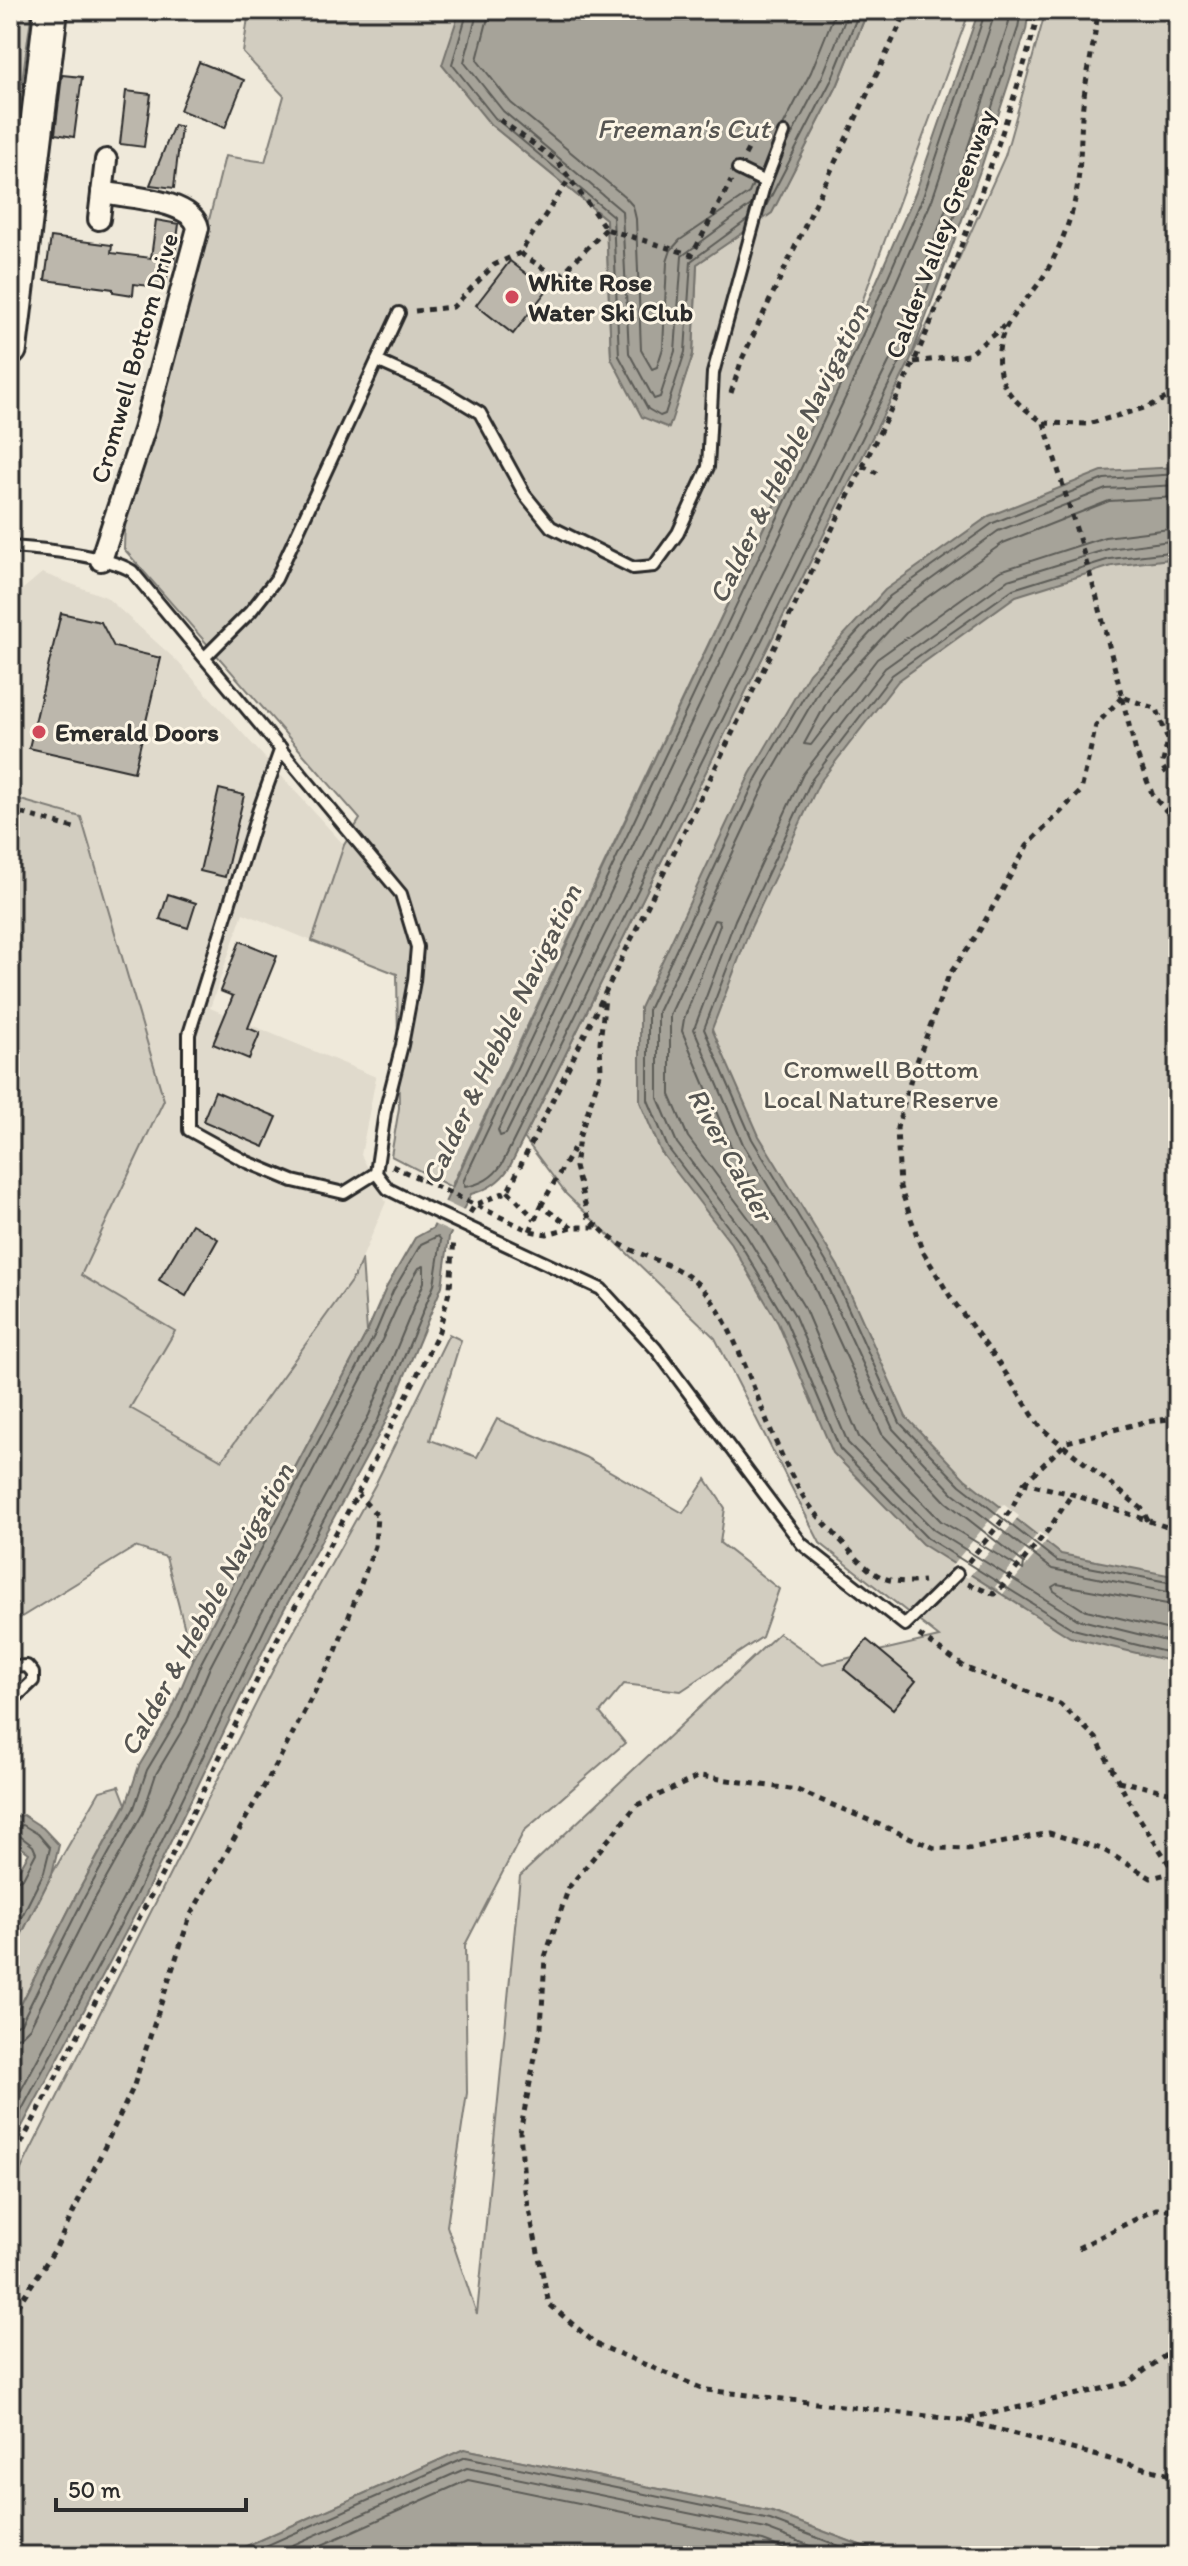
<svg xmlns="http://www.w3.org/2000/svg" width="1188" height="2566" font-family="Itim,sans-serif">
<rect width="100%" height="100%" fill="#efe9da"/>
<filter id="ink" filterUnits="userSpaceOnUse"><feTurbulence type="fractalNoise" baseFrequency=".0125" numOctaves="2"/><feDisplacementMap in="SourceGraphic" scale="16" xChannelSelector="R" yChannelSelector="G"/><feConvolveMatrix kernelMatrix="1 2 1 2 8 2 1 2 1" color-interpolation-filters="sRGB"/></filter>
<g filter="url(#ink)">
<!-- built -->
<path fill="#e0dacc" d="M42,573L106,597L176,660L344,845L312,941L243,913L210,1008L376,1077L361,1155L386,1202L354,1277L222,1460L129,1408L175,1331L81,1275L164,1100L81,817L10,797V600Z"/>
<!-- green -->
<g fill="#d2cdc0" stroke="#7e7c76" stroke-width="2">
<path d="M10,10H32L10,166Z"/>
<path d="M249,10H460L490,124L606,219L611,358L668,428L693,354L697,264L772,212L838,84L868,10H970L832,383L451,1187L391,1156L399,1108L397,974L312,941L344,845L360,819L124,549L125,516L170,376L225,156L265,162L284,96L243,53Z"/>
<path d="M1046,10H1178V2556H941L927,2550L889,2556L772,2512L464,2449L224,2556H10V2191L277,1662L375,1485L449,1334L461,1340L430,1440L477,1457L497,1419L585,1457L683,1513L706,1479L725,1508L720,1543L779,1589L762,1637L681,1691L624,1684L600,1713L625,1743L524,1831L465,1945L467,2093L447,2226L477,2314L520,1876L779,1633L823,1664L939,1637L820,1543L715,1338L566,1194L524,1138L948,283L1005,156Z"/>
<path d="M10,797L81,817L164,1100L81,1275L175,1331L130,1408L222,1460L354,1277L362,1259L367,1332L193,1660L166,1557L135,1547L10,1624V1128L14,1120L10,1112Z"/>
<path d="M119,1786L126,1804L77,1894L10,2026V1957L52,1874L100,1791Z"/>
</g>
<!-- water -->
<g fill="#a6a399" stroke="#75736d" stroke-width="2">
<path d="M460,10H868L838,84L772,213L697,264L693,354L669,428L642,417L611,358L606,219L490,124L442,65Z"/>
<path d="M979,10H1029L1026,30L980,171L909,363L509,1168C500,1182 487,1190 471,1194L449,1237L442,1286L385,1423L275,1626L139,1907L10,2149V2026L77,1894L126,1805L139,1766L170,1714L193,1660L367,1332L386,1288L415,1238L433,1228L832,383L915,194Z"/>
<path d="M1178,467V558L1112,566L1016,596L898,681L819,783L751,927L712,1029L759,1136L838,1266L906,1417L965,1479L1061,1554L1178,1577V1663L1070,1637L922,1544L833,1453L778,1323L732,1245L661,1152L640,1102V1008L750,774L809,673L885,590L989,516L1102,471Z"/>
<path d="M23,1815L43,1828L59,1845L52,1874L10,1957V1877L17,1873L29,1853L10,1839V1819Z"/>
<path d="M464,2449L772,2512L889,2556H548L536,2552L513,2556H224Z"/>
</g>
<!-- pier -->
<g fill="#efe9da">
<path d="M441,1200L466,1212L455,1234L431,1223Z"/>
<path d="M1003,1504L1019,1516L968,1578L951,1567Z"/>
<path d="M1039,1532L1048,1539L1003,1594L995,1587Z"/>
</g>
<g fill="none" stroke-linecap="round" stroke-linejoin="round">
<!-- shore -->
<g stroke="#5c5b57" stroke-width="2">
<path d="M468,10L452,64L495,118L613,216L619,356L648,409L660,416L665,414L685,352L691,261L747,220"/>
<path d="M478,10L464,62L503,111L622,211L629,353L654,399L660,397L675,351L682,256L751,205"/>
<path d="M490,10L477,60L511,103L624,196L633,206L636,219L641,350L652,369L657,367L663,348L667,262L671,250L680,240L749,193L753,184"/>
<path d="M986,10L923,197L840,386L463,1182L465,1187C481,1184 493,1178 502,1164L901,360L972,168L1018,28L1021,10"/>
<path d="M996,10L932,200L849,390L498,1130L500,1136L506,1134L892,356L962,165L1008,26L1011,10"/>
<path d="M783,126L811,72L836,10"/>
<path d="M787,144L822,77L849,10"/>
<path d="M765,208L831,81L860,10"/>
<path d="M1178,474L1104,479L993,523L890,596L815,678L757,777L648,1010V1100L668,1148L738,1240L785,1319L840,1449L927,1538L1073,1629L1178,1655"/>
<path d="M1178,485L1106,489L998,531L897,604L823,684L766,782L658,1012V1098L677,1143L746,1235L794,1314L848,1443L934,1530L1077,1619L1178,1644"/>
<path d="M1178,497L1109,501L1003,543L905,613L833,691L804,744L811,745L877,659L1000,571L1105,537L1178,528"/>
<path d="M1178,540L1108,549L1008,580L885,668L803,774L735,920L694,1029L743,1144L822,1275L893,1429L953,1493L1052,1569L1178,1594"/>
<path d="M1178,551L1110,559L1013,589L892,675L812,779L744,924L704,1029L752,1139L831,1270L900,1423L960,1485L1057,1561L1178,1584"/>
<path d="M714,920L719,921L720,925L684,1019L682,1031L732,1149L811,1280L882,1434L946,1502L1024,1563L1023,1570L941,1521L859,1437L804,1307L756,1228L688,1137L670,1095V1015Z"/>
<path d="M1178,1606L1057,1584L1052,1587L1054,1591L1082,1609L1178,1632"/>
<path d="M10,1826L12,1828L23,1825L38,1834L50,1848L44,1872L10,1940"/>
<path d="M10,1833L12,1830L33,1846L36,1853L23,1878L10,1883"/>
<path d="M10,2028L21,2023L84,1898L134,1808L147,1770L178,1718L201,1663L374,1336L393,1291L421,1244L438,1236L441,1240L434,1285L378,1420L268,1622L132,1903L10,2132"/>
<path d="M10,2038L21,2036L30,2027L93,1902L143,1813L156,1774L187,1722L210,1667L382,1340L402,1296L419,1268L424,1266V1282L369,1415L259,1618L123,1899L10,2111"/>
<path d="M243,2556L466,2457L770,2520L866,2556"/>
<path d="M268,2556L467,2468L766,2529L837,2556"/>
<path d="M297,2556L468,2480L763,2541L803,2556"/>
</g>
</g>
<!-- building -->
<g fill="#bcb7ac" stroke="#2b2b2b" stroke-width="2">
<path d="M199,62L244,80L225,128L180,110Z"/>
<path d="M62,75L82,77L74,137L55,134Z"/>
<path d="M126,91L151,94L144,147L120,144Z"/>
<path d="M174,125L181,127L174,188L150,185Z"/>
<path d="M156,220L179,224L174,262L169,261L166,288L134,284L133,295L113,292V289L45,280L51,237L112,245L111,253L151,258Z"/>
<path d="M510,261L547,290L513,334L476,305Z"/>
<path d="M61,613L101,622L114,647L161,658L134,772L29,748Z"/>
<path d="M219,789L244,795L225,877L200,871Z"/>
<path d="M168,894L196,903L188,928L160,919Z"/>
<path d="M240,941L277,956L248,1028L260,1033L249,1059L213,1044L233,996L220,991Z"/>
<path d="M215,1091L277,1117L264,1147L203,1121Z"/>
<path d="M192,1224L218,1239L186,1296L159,1280Z"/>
<path d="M867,1640L916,1681L893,1709L844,1669Z"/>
</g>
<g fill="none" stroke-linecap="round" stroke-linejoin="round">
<defs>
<g id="service">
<path d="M765,182L784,133"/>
<path d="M377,361L442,390L480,413L525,495L551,527L633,568L654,566L678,533L708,467L713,373L765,182L738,169"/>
<path d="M10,547C42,549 106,555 132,571L401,894L417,947L414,981L402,1045L385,1112L376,1173L388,1189L410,1200"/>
<path d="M205,657L251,611L276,579L399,313"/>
<path d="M281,748L258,812L189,1034V1130L247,1162L293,1181L344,1193L376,1173"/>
<path d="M485,1235L601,1289L656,1349L802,1544L905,1625L957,1574"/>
<path d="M10,1667L27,1666L33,1673V1681L10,1703"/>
</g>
<g id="minor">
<path d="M99,219L106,160"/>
<path d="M101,560L144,430L198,228C193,200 126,197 102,192"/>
</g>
<path id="primary" d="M10,349L51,10"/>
</defs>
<!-- service casing -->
<use href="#service" stroke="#2b2b2b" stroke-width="16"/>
<!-- minor casing -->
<use href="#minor" stroke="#2b2b2b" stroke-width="26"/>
<!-- primary casing -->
<use href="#primary" stroke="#2b2b2b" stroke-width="38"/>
<!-- path -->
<g stroke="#2b2b2b" stroke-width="5" stroke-dasharray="6 6" stroke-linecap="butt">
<path d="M1105,10L1097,19C1093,51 1084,84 1082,116C1080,149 1081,186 1070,218C1063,239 1054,260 1042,279C1026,303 1002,320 999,351C995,388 1017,404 1044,423L1097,598L1122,697L1157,709L1168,740L1162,766L1173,783H1178"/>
<path d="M500,120L557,161L606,229L692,255L731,181"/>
<path d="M745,155L756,134"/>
<path d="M520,253L558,278L606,229"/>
<path d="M415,311L453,307L494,265L520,253L570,178"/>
<path d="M914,362L968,355L1004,326"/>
<path d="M731,393L742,359L907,10"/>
<path d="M1044,423L1088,424L1148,407L1178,392"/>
<path d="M862,466L877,473"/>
<path d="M1122,697L1096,725L1081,791L1027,846L977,935L949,975L912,1075L897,1128L900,1187L922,1250L951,1298L999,1363L1041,1428L1142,1509L1148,1521"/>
<path d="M1122,698L1136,752L1153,796L1178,824"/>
<path d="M10,810L77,829"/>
<path d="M392,1166L423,1180"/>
<path d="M508,1191L535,1219"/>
<path d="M541,1206L576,1144"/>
<path d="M470,1213L475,1205L508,1191L914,362C946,288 974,214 1000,139C1014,96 1029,53 1039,10"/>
<path d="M509,1221L530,1231L547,1234L572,1227H599C626,1258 673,1257 702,1288C722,1310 734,1340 746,1368C763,1410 779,1456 803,1496C813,1512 829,1528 842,1542C869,1572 880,1586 924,1581"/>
<path d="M598,1226L589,1219L575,1167L579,1138L601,1071L600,1042L605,998"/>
<path d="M530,1231L541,1206L572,1227"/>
<path d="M1024,1483L1067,1442L1144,1422L1178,1418"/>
<path d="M968,1562L1011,1510L1024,1483L1072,1494L1178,1531"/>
<path d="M968,1584L994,1594L999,1590L1049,1529L1072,1494"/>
<path d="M919,1635L966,1668L1060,1704L1096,1738L1131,1805L1178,1878"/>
<path d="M1118,1781L1178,1794"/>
<path d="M1175,1872L1151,1878L1102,1849L1049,1833L971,1849L935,1848L797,1790L700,1776L637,1805L569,1887L545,1957L541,2028L520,2132L525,2191L549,2304L596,2344L706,2390L961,2420L1128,2383L1178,2346"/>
<path d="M10,2165L171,1857L275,1643L357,1495L439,1331L450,1288L454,1239"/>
<path d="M1078,2248L1156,2209H1178"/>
<path d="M10,2317L56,2248L133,2088L190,1916L274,1769L336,1651L375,1546L377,1515L358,1495"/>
<path d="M966,2421L1178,2477"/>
</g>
<!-- service -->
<use href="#service" stroke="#fcf5e5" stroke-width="10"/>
<!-- minor -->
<use href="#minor" stroke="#fcf5e5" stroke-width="20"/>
<!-- primary -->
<use href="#primary" stroke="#fcf5e5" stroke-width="32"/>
<defs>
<path id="service-bridge" d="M410,1200L485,1235"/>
</defs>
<!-- service-bridge casing -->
<use href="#service-bridge" stroke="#2b2b2b" stroke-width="16" stroke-linecap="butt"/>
<!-- path-bridge -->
<path stroke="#2b2b2b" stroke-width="5" stroke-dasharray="6 6" stroke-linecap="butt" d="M423,1180L509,1221"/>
<!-- service-bridge -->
<use href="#service-bridge" stroke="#fcf5e5" stroke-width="10"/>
</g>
</g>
<!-- markers -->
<g fill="#d1495b" stroke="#fcf5e5" stroke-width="3">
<circle cx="512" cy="297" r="8"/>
<circle cx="39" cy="732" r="8"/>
</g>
<g text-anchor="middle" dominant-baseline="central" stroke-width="6" stroke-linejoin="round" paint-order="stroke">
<!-- street labels -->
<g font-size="26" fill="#2b2b2b" stroke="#fcf5e5">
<text transform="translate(940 234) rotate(-69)">Calder Valley Greenway</text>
<text transform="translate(134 358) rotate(-74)">Cromwell Bottom Drive</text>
</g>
<!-- poi labels -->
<g font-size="26" font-weight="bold" fill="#2b2b2b" stroke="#fcf5e5" text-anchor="start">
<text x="528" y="282">White Rose<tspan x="528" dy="30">Water Ski Club</tspan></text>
<text x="55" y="732">Emerald Doors</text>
</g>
<!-- park labels -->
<g font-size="26" fill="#555450" stroke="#fcf5e5">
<text x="881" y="1069">Cromwell Bottom<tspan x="881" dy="30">Local Nature Reserve</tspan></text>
</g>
<!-- water labels -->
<g font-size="28" font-style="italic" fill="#565552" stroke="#fcf5e5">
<text x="683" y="128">Freeman's Cut</text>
<text transform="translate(788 453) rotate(-64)">Calder &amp; Hebble Navigation</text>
<text transform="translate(501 1034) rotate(-64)">Calder &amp; Hebble Navigation</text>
<text transform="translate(731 1154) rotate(61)">River Calder</text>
<text transform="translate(206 1609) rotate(-61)">Calder &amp; Hebble Navigation</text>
</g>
</g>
<!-- margin -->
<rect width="1188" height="2566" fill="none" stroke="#fcf5e5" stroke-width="40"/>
<rect x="20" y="20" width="1148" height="2526" fill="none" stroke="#2b2b2b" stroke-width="3" filter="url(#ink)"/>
<!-- scale -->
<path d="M56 2498v12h190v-12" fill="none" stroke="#2b2b2b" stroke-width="4"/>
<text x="68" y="2498" font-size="24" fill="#2b2b2b" stroke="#fcf5e5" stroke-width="6" paint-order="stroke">50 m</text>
</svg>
